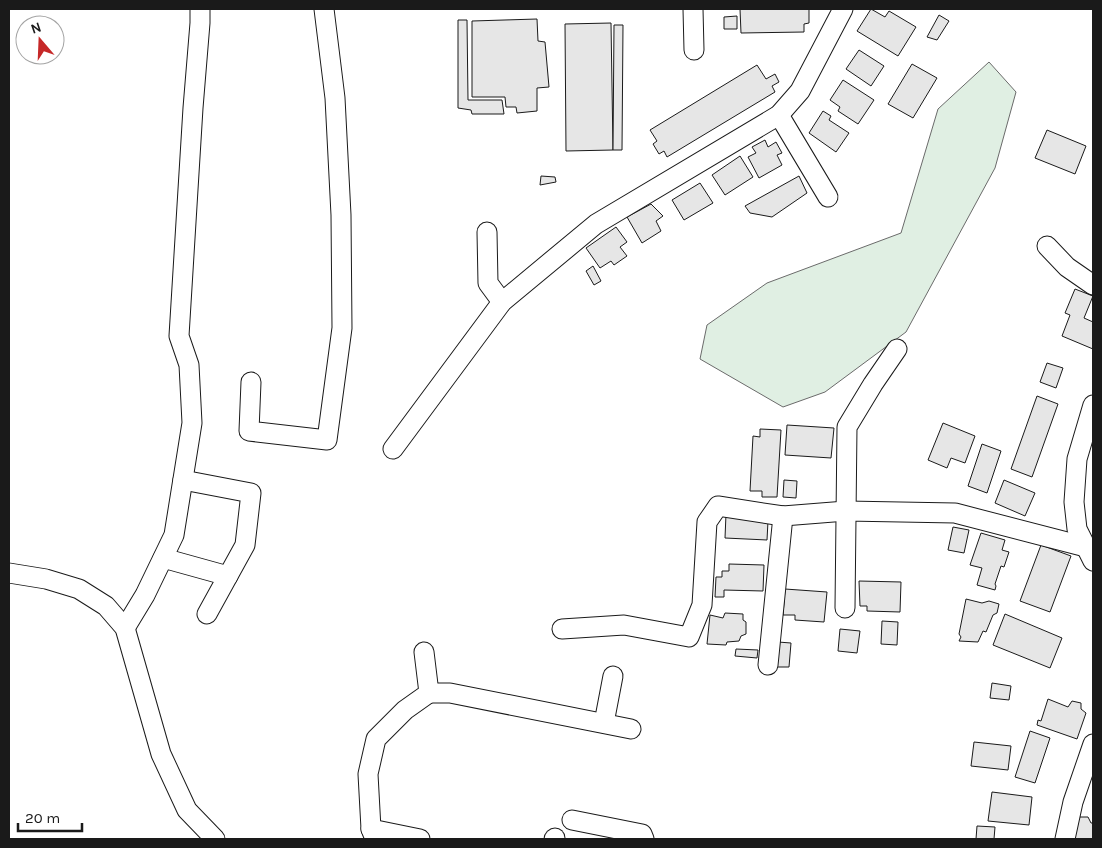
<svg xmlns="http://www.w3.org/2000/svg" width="1102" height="848" font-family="Karla,sans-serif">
<rect width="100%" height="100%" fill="#fff"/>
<!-- green -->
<path fill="#e0efe3" stroke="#6a6a6a" d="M989,62L1016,92L995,168L906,332L825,392L783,407L700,359L707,325L767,283L901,233L938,109Z"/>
<!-- building -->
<g fill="#e6e6e6" stroke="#1a1a1a">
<path d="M740,9H809V23L804,24V32L741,33Z"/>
<path d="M871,9L885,17L889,11L916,27L898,56L857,31Z"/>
<path d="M939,15L949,21L937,40L927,37Z"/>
<path d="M737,16V29H724V17Z"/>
<path d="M537,19L538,41L545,42L549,87L537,88V111L517,113L516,107H506L505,97H472V21Z"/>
<path d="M458,20H467L468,100H502L504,114H472L471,110L458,108Z"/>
<path d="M611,23L613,150L566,151L565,24Z"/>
<path d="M614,25H623L622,150H613Z"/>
<path d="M859,50L884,66L871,86L846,69Z"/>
<path d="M912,64L937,78L913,118L888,104Z"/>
<path d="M757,65L766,79L775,74L779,82L772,86L775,92L667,157L664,151L659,154L653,144L657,141L650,130Z"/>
<path d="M843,80L874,100L858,124L838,111L840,107L830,100Z"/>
<path d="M823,111L831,116L829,120L849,133L836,152L809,133Z"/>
<path d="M1047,130L1086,146L1075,174L1035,158Z"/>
<path d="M765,140L768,147L776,142L782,153L777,155L782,165L759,178L748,157L756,153L752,147Z"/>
<path d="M740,156L753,177L725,195L712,175Z"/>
<path d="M541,176L555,177L556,182L540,185Z"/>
<path d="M799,176L807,193L772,217L750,213L745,206Z"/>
<path d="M700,183L713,203L684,220L672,200Z"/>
<path d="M651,204L663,216L656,221L661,231L642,243L627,217Z"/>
<path d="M616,227L627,242L620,247L627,256L614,265L611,261L600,268L586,248Z"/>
<path d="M593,266L601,281L594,285L586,271Z"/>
<path d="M1075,289L1093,296L1084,318L1093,322V349L1062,336L1070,315L1065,313Z"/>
<path d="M1047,363L1063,368L1056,388L1040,382Z"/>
<path d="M1037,396L1058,404L1032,477L1011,469Z"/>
<path d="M943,423L975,436L965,463L951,458L947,468L928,460Z"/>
<path d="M787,425L834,428L831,458L785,455Z"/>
<path d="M760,429L781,430L777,497H762V491H750L753,436L760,437Z"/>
<path d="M982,444L1001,451L987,493L968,486Z"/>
<path d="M784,480L797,481L796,498L783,497Z"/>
<path d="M1004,480L1035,493L1025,516L995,503Z"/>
<path d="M726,514L768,521L767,540L725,538Z"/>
<path d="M953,527L969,530L964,553L948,550Z"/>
<path d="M981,533L1005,540L1002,550L1009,552L1004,567L1001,566L995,584L996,586L995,590L977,585L982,568L970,565Z"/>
<path d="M1041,545L1071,556L1050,612L1020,601Z"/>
<path d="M729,564L764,565L763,591L724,590V597H715L716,577H722V571H729Z"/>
<path d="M859,581L901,582L900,612L867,611V606H860Z"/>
<path d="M785,589L827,592L824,622L795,620V615H783Z"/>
<path d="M966,599L982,603L989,601L999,604L997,613L993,615L986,632L983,631L978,642L959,641L961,637L959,634Z"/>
<path d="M725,613L743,614V620L746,622V634L741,636L739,641L727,642L726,645L707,644L710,615L723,618Z"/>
<path d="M1005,614L1062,638L1050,668L993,645Z"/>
<path d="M882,621L898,622L897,645L881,644Z"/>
<path d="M840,629L860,631L857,653L838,651Z"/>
<path d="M778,642L791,643L789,667H776Z"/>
<path d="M736,649L758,650L757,658L735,656Z"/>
<path d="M992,683L1011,686L1009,700L990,698Z"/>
<path d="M1048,699L1068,707L1072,701L1081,703V709L1086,713L1077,739L1037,725L1038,720L1041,721Z"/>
<path d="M1030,731L1050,738L1035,783L1015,777Z"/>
<path d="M974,742L1011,746L1008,770L971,766Z"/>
<path d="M992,792L1032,797L1029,825L988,821Z"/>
<path d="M1072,817H1088L1091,823H1093V839H1072Z"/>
<path d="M977,826L995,827L994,839H976Z"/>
</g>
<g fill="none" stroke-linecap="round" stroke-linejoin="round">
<defs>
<g id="minor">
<path d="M693,9L694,50"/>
<path d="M779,115L828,197"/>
<path d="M487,232L488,283L502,302"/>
<path d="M1047,246L1067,267L1093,285"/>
<path d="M251,382L249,431L327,440L342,328L341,215L335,98L324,9"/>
<path d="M1093,405L1077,459L1074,502L1077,529L1093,561"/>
<path d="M393,449L502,302L596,224L779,115L800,91L843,9"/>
<path d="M183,480L251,493L245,545L207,614"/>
<path d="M163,558L228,576"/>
<path d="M9,573L46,579L79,589L106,606L125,628L161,754L187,810L215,839"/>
<path d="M845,608L847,427L873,384L897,349"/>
<path d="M125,628L145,595L174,535L192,423L189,365L179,336L193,108L200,23V9"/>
<path d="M562,629L624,625L689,637L702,605L707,522L718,506L783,516L846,511L955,513L1086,547"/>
<path d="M768,665L783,516"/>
<path d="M429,693H450L631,729"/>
<path d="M604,723L613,676"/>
<path d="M572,820L642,834L644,839"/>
<path d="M371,829L420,839"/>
<path d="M375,839L371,829L368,774L376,739L405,710L429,693L424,652"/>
<path d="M554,839L555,838"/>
<path d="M1065,839L1073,802L1093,744"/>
</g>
</defs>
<!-- minor casing -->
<use href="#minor" stroke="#1a1a1a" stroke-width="21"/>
<!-- minor -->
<use href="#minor" stroke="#fff" stroke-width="19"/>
</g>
<!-- border -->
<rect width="1102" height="848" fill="none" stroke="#1a1a1a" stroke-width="20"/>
<!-- north arrow -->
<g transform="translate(40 40) rotate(341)"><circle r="24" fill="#ffffff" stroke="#a3a3a3"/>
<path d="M0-4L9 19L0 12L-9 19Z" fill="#c62828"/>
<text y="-8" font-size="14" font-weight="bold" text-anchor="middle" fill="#1a1a1a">N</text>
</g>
<!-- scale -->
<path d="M18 823v8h64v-8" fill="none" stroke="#1a1a1a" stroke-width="2.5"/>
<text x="25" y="823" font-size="15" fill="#1a1a1a" stroke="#ffffff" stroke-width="4" paint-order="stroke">20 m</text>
</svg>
